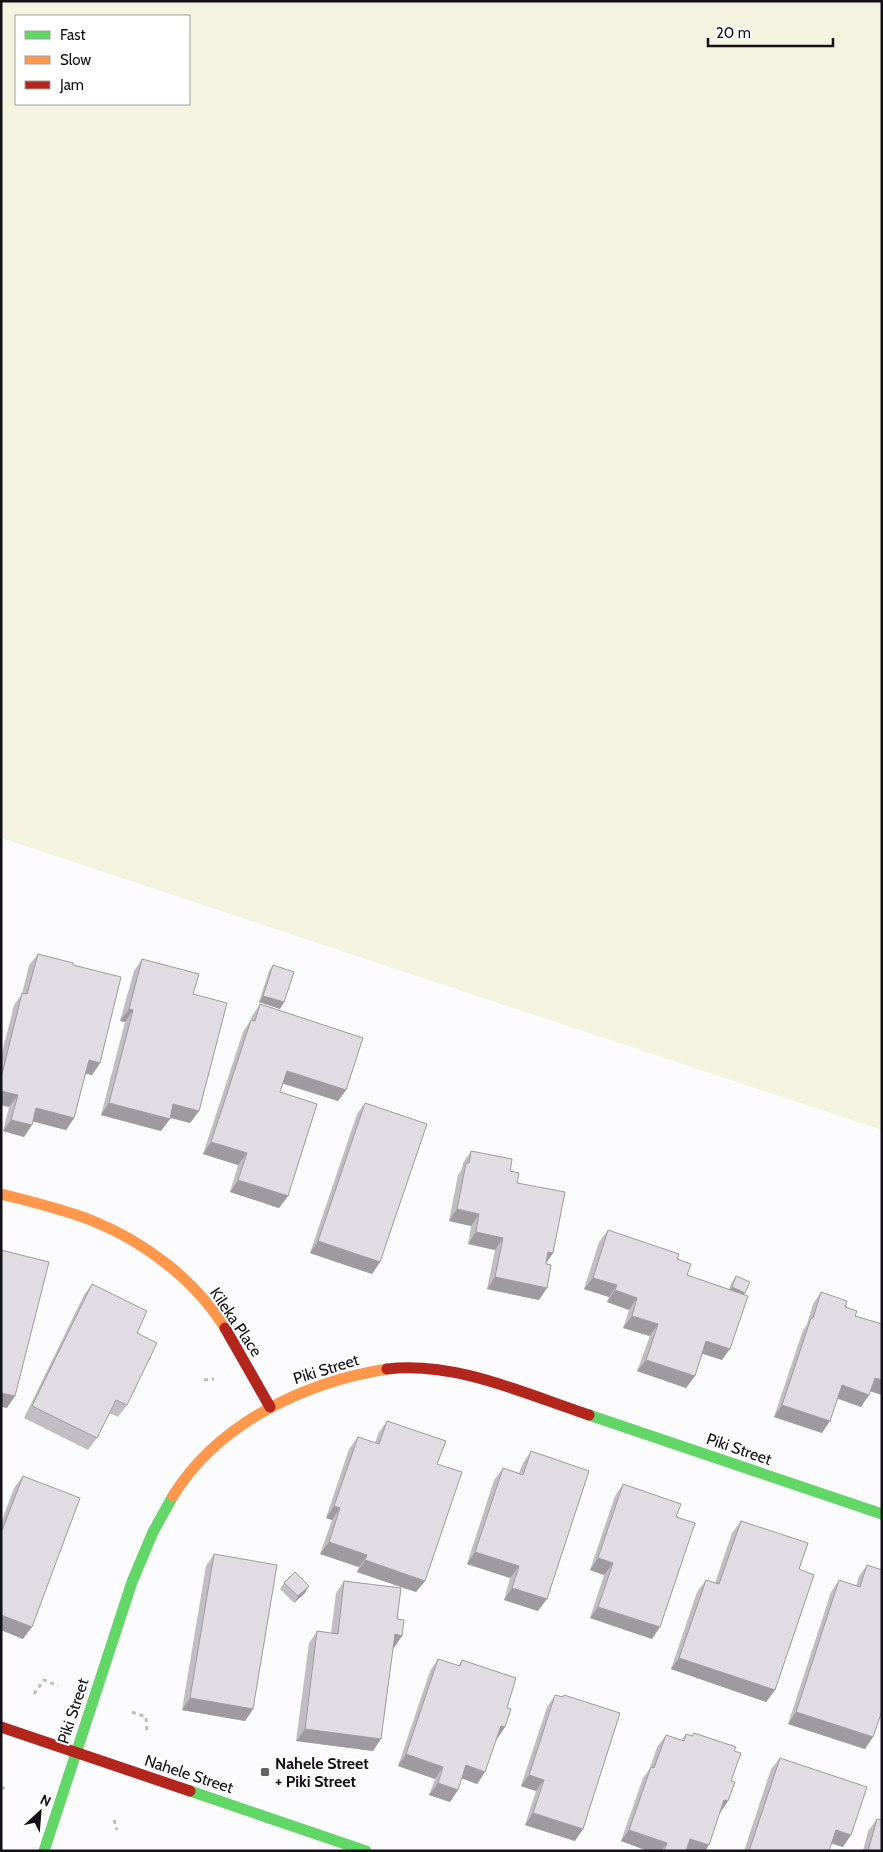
<svg xmlns="http://www.w3.org/2000/svg" width="883" height="1852" font-family="Cabin,sans-serif">
<rect width="100%" height="100%" fill="#fcfbfd"/>
<!-- green -->
<path fill="#f3f3e0" fill-rule="evenodd" d="M1,1H882V1130L1,838ZM16,16H189V104H16Z"/>
<g fill="none" stroke-linecap="round" stroke-linejoin="round">
<!-- path -->
<g stroke="#c0bdb8" stroke-width="3" stroke-dasharray="4 4" stroke-linecap="butt">
<path d="M204,1380L214,1379"/>
<path d="M34,1694L44,1680L58,1686"/>
<path d="M132,1712L146,1717L147,1734"/>
<path d="M1,1789L7,1786"/>
<path d="M114,1820L117,1830"/>
</g>
<!-- fast -->
<g stroke="#63d668" stroke-width="11">
<path d="M589,1415L882,1514"/>
<path d="M190,1791L366,1851"/>
<path d="M44,1851L132,1582L153,1532L173,1496"/>
</g>
<!-- slow -->
<g stroke="#ff974d" stroke-width="11">
<path d="M1,1194C32,1202 63,1209 93,1221C145,1242 195,1280 225,1328"/>
<path d="M173,1496C218,1423 305,1382 387,1369"/>
</g>
<!-- jam -->
<g stroke="#b3261e" stroke-width="11">
<path d="M225,1328L270,1407"/>
<path d="M387,1369C456,1361 525,1394 589,1415"/>
<path d="M1,1727L190,1791"/>
</g>
</g>
<!-- wall -->
<g fill="#c2bdc4">
<path d="M38,954L73,965L100,1063L92,1075L85,1073L74,1118L66,1130L33,1121L24,1137L3,1131L9,1107L1,1105V1057L14,1005L22,994L29,965Z"/>
<path d="M142,959L193,994L199,1111L190,1123L170,1118L161,1131L101,1115L125,1022L120,1021L134,971Z"/>
<path d="M273,965L284,1002L280,1009L259,1002L269,971Z"/>
<path d="M260,1004L346,1090L338,1101L283,1084L280,1092L288,1196L279,1208L230,1192L238,1165L203,1154L243,1032L250,1021L252,1016Z"/>
<path d="M365,1103L380,1262L372,1274L310,1253L357,1114Z"/>
<path d="M471,1151L510,1171L517,1183L553,1253L546,1262L539,1300L487,1289L495,1250L468,1244L471,1226L449,1221L458,1175L462,1169L463,1163Z"/>
<path d="M608,1230L677,1259L687,1275L729,1289L732,1282L736,1276L744,1294L722,1360L702,1354L686,1388L637,1371L650,1336L623,1328L629,1310L607,1302L609,1297L584,1289L599,1242Z"/>
<path d="M92,1284L137,1333L127,1405L118,1417L109,1413L97,1438L88,1450L24,1418L84,1295Z"/>
<path d="M821,1292L845,1307L855,1316L882,1324V1395L870,1391L861,1407L838,1399L822,1433L774,1417L803,1330L807,1324L813,1304Z"/>
<path d="M387,1421L437,1464L425,1581L416,1592L357,1572L359,1567L320,1554L332,1520L326,1518L349,1449L358,1437L375,1443L379,1432Z"/>
<path d="M531,1451L538,1611L504,1600L510,1578L467,1564L494,1480L503,1468L519,1473L523,1463Z"/>
<path d="M23,1476V1639L1,1630V1523L14,1488Z"/>
<path d="M623,1484L676,1517L652,1639L590,1618L604,1575L590,1570L615,1496Z"/>
<path d="M741,1521L799,1569L775,1690L766,1702L671,1669L697,1592L706,1580L715,1583L732,1533Z"/>
<path d="M214,1554L253,1709L245,1721L182,1710L206,1566Z"/>
<path d="M867,1565L865,1749L788,1724L831,1592L839,1580L856,1586L859,1576Z"/>
<path d="M344,1581L397,1619L402,1636L393,1647L373,1751L296,1741L309,1643L317,1631L331,1633L336,1593Z"/>
<path d="M284,1583L305,1593L294,1603L280,1589Z"/>
<path d="M438,1659L458,1666L462,1660L507,1708L505,1727L496,1739L485,1772L477,1784L462,1778L450,1802L429,1795L435,1779L398,1766L430,1671Z"/>
<path d="M555,1695L562,1697L564,1695L575,1841L525,1825L536,1791L521,1786L547,1707Z"/>
<path d="M694,1733L734,1751L728,1801L720,1813L705,1851H648L621,1841L643,1778L650,1768L657,1747L666,1735L681,1741L686,1734L691,1736Z"/>
<path d="M780,1758L843,1847L831,1843L829,1851H744L771,1769Z"/>
<path d="M877,1819L882,1851H863L868,1831Z"/>
</g>
<!-- shaded-wall -->
<g fill="#9e9aa0">
<path d="M263,996L284,1002L280,1009L259,1002Z"/>
<path d="M129,1009L133,1010L125,1022L120,1021Z"/>
<path d="M89,1060L100,1063L92,1075L80,1072Z"/>
<path d="M287,1071L346,1090L338,1101L279,1082Z"/>
<path d="M1,1091L18,1095L9,1107L1,1105Z"/>
<path d="M109,1103L170,1119L161,1131L101,1115Z"/>
<path d="M173,1104L199,1111L190,1123L165,1116Z"/>
<path d="M36,1108L74,1118L66,1130L27,1120Z"/>
<path d="M11,1120L32,1125L24,1137L3,1131Z"/>
<path d="M211,1142L247,1153L238,1165L203,1154Z"/>
<path d="M238,1180L288,1196L279,1208L230,1192Z"/>
<path d="M457,1209L479,1214L471,1226L449,1221Z"/>
<path d="M476,1232L503,1238L495,1250L468,1244Z"/>
<path d="M318,1241L380,1262L372,1274L310,1253Z"/>
<path d="M548,1252L553,1253L545,1265Z"/>
<path d="M495,1277L547,1288L539,1300L487,1289Z"/>
<path d="M593,1278L617,1285L609,1297L584,1289Z"/>
<path d="M732,1287L745,1293L740,1299L727,1294Z"/>
<path d="M615,1290L637,1298L629,1310L607,1302Z"/>
<path d="M632,1316L658,1324L650,1336L623,1328Z"/>
<path d="M706,1341L730,1349L722,1360L698,1352Z"/>
<path d="M646,1360L695,1376L686,1388L637,1371Z"/>
<path d="M875,1378L882,1380V1395L866,1390Z"/>
<path d="M842,1385L869,1395L861,1407L834,1397Z"/>
<path d="M1,1393L15,1396L7,1408L1,1407Z"/>
<path d="M782,1405L830,1421L822,1433L774,1417Z"/>
<path d="M334,1506L340,1508L332,1520L326,1518Z"/>
<path d="M329,1542L367,1555L359,1567L320,1554Z"/>
<path d="M475,1552L519,1566L510,1578L467,1564Z"/>
<path d="M598,1558L613,1563L604,1575L590,1570Z"/>
<path d="M365,1560L425,1581L416,1592L357,1572Z"/>
<path d="M309,1586L305,1593L294,1603L298,1596Z"/>
<path d="M512,1588L547,1599L538,1611L504,1600Z"/>
<path d="M598,1607L660,1627L652,1639L590,1618Z"/>
<path d="M1,1615L32,1627L23,1639L1,1630Z"/>
<path d="M395,1634L402,1636L394,1648L386,1646Z"/>
<path d="M679,1658L775,1690L766,1702L671,1669Z"/>
<path d="M190,1698L253,1709L245,1721L182,1710Z"/>
<path d="M796,1712L873,1737L865,1749L788,1724Z"/>
<path d="M501,1726L505,1727L497,1739L493,1737Z"/>
<path d="M305,1729L381,1739L373,1751L296,1741Z"/>
<path d="M406,1754L443,1767L435,1779L398,1766Z"/>
<path d="M466,1765L485,1772L477,1784L458,1777Z"/>
<path d="M529,1775L544,1780L536,1791L521,1786Z"/>
<path d="M438,1783L458,1790L450,1802L429,1795Z"/>
<path d="M724,1800L728,1801L720,1813Z"/>
<path d="M533,1813L583,1829L575,1841L525,1825Z"/>
<path d="M629,1830L667,1843L661,1851H648L621,1841Z"/>
<path d="M836,1830L851,1835L843,1847L827,1842Z"/>
<path d="M690,1839L709,1845L705,1851H682Z"/>
</g>
<!-- building -->
<g fill="#e1dce4" stroke="#9e9aa0">
<path d="M38,954L73,963V965L121,977L100,1063L89,1060L74,1118L36,1108L32,1125L11,1120L18,1095L1,1091V1078L22,993L27,994Z"/>
<path d="M142,959L199,974L193,994L227,1003L199,1111L173,1104L170,1119L109,1103L133,1010L129,1009Z"/>
<path d="M273,965L294,972L284,1002L263,996Z"/>
<path d="M260,1004L363,1038L346,1090L287,1071L280,1092L317,1104L288,1196L238,1180L247,1153L211,1142L251,1020L255,1021Z"/>
<path d="M365,1103L427,1124L380,1262L318,1241Z"/>
<path d="M471,1151L512,1159L510,1171L519,1173L517,1183L565,1192L553,1253L548,1252L546,1264L551,1265L547,1288L495,1277L503,1238L476,1232L479,1214L457,1209L466,1163H469Z"/>
<path d="M608,1230L679,1254L677,1259L691,1264L687,1275L748,1296L730,1349L706,1341L695,1376L646,1360L658,1324L632,1316L637,1298L615,1290L617,1285L593,1278Z"/>
<path d="M1,1250L49,1262L15,1396L1,1393Z"/>
<path d="M736,1276L750,1282L745,1293L732,1287Z"/>
<path d="M92,1284L147,1311L137,1333L157,1343L127,1405L116,1400L97,1438L32,1406Z"/>
<path d="M821,1292L847,1301L845,1307L857,1311L855,1316L882,1324V1380L875,1378L869,1395L842,1385L830,1421L782,1405L811,1318H813Z"/>
<path d="M387,1421L446,1441L437,1464L462,1472L425,1581L365,1560L367,1555L329,1542L340,1508L334,1506L358,1437L379,1444Z"/>
<path d="M531,1451L589,1471L547,1599L512,1588L519,1566L475,1552L503,1468L523,1475Z"/>
<path d="M23,1476L80,1498L32,1627L1,1615V1533Z"/>
<path d="M623,1484L681,1504L676,1517L695,1523L660,1627L598,1607L613,1563L598,1558Z"/>
<path d="M741,1521L808,1543L799,1569L814,1575L775,1690L679,1658L706,1580L719,1584Z"/>
<path d="M214,1554L277,1565L253,1709L190,1698Z"/>
<path d="M867,1565L882,1570V1711L873,1737L796,1712L839,1580L860,1587Z"/>
<path d="M295,1572L309,1586L298,1596L284,1583Z"/>
<path d="M344,1581L401,1588L397,1619L404,1620L402,1636L395,1634L381,1739L305,1729L317,1631L338,1634Z"/>
<path d="M438,1659L460,1666L462,1660L516,1678L507,1708L511,1709L505,1727L501,1726L485,1772L466,1765L458,1790L438,1783L443,1767L406,1754Z"/>
<path d="M555,1695L563,1697L564,1695L620,1713L583,1829L533,1813L544,1780L529,1775Z"/>
<path d="M694,1733L736,1747L734,1751L741,1753L731,1781L735,1782L728,1801L724,1800L709,1845L690,1839L686,1851H664L667,1843L629,1830L651,1767L654,1768L666,1735L684,1741L686,1734L692,1736Z"/>
<path d="M780,1758L867,1787L851,1835L836,1830L829,1851H749Z"/>
<path d="M877,1819L882,1820V1851H868Z"/>
</g>
<!-- markers -->
<rect fill="#656268" stroke="#fff" stroke-width="2" x="260" y="1767" width="10" height="10" rx="2.5"/>
<g text-anchor="middle" dominant-baseline="central" stroke-width="4" stroke-linejoin="round" paint-order="stroke">
<!-- street labels -->
<g font-size="16" fill="#131017" stroke="#fff">
<text transform="translate(236 1322) rotate(56)">Kileka Place</text>
<text transform="translate(326 1369) rotate(-17)">Piki Street</text>
<text transform="translate(739 1449) rotate(19)">Piki Street</text>
<text transform="translate(73 1711) rotate(-72)">Piki Street</text>
<text transform="translate(189 1774) rotate(18)">Nahele Street</text>
</g>
<!-- poi labels -->
<g font-size="16" font-weight="bold" fill="#131017" stroke="#fff" text-anchor="start">
<text x="275" y="1763">Nahele Street<tspan x="275" dy="18">+ Piki Street</tspan></text>
</g>
</g>
<!-- border -->
<rect width="883" height="1852" fill="none" stroke="#131017" stroke-width="5"/>
<!-- legend -->
<rect x="15" y="15" width="175" height="90" fill="#ffffff" stroke="#a19fa2"/>
<rect x="25" y="31" width="25" height="8" fill="#63d668" stroke="#a19fa2"/>
<text x="60" y="40" font-size="15" fill="#131017">Fast</text>
<rect x="25" y="56" width="25" height="8" fill="#ff974d" stroke="#a19fa2"/>
<text x="60" y="65" font-size="15" fill="#131017">Slow</text>
<rect x="25" y="81" width="25" height="8" fill="#b3261e" stroke="#a19fa2"/>
<text x="60" y="90" font-size="15" fill="#131017">Jam</text>
<!-- north arrow -->
<g transform="translate(40 1812) rotate(26)" stroke="#ffffff" stroke-width="4" paint-order="stroke">
<path d="M0-4L9 19L0 12L-9 19Z" fill="#131017"/>
<text y="-8" font-size="14" font-weight="bold" text-anchor="middle" fill="#131017">N</text>
</g>
<!-- scale -->
<path d="M708 38v8h125v-8" fill="none" stroke="#131017" stroke-width="2.5"/>
<text x="716" y="38" font-size="15" fill="#131017" stroke="#ffffff" stroke-width="4" paint-order="stroke">20 m</text>
</svg>
